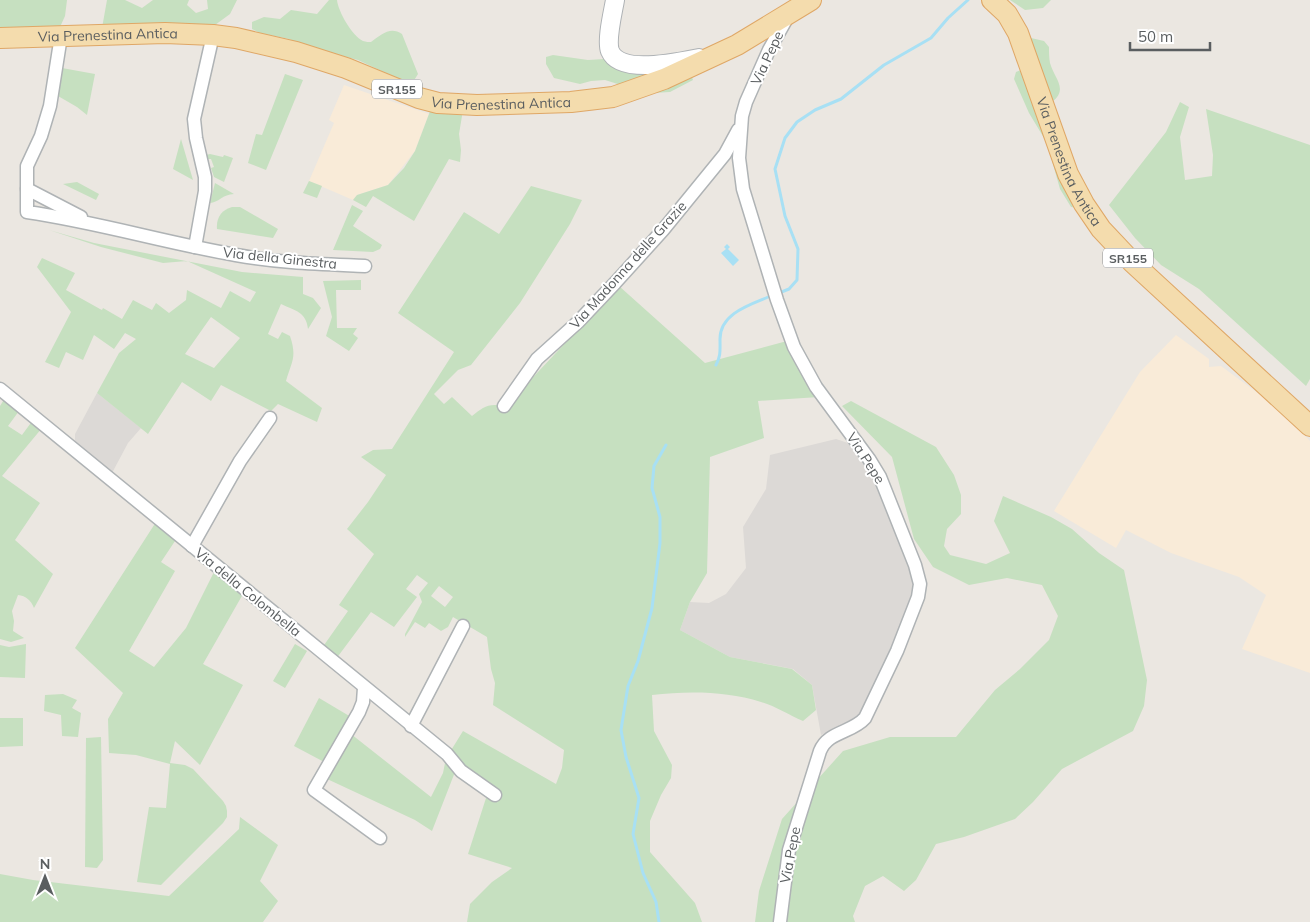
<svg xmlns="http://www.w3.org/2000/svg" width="1310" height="922" font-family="Mulish,sans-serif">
<rect width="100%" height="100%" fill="#ebe7e1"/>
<!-- commercial -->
<g fill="#f9ebd8">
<path d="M344,85L429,114L415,151L388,185L357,195L353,200L309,181L334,123L329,120Z"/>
<path d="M1176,335L1209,359V367L1221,366L1263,397L1282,412L1310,441V673L1242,649L1266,595L1239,577L1171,553L1126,530L1116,548L1054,511L1140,372Z"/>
</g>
<!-- industrial -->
<g fill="#dcd9d6">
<path d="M97,393L141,428L128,443L112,473L75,445V434Z"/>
<path d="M836,439L857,446L878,479L916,574L911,607L864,712L855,719L821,735L812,685L793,669L730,657L680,630L690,602L709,603L726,594L746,568L743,527L766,489L770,455Z"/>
</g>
<!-- green -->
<g fill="#c6e0c0" fill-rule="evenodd">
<path d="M0,0H67L65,16L60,27L0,30Z"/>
<path d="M107,0H125L142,8L153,0H189L187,5L196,13L208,9L207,0H237L230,14L215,25L102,28Z"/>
<path d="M329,0H337C338,11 352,36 363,41C366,42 369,42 371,42C381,35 390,26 402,34L418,74L413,82L407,83L358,60L314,49L289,39L260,33L252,29V22L264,17L280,19L291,10L317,14Z"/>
<path d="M1010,0H1051L1043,8L1025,10Z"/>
<path d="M1031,38L1044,41L1049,47C1049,52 1049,58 1050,63C1054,78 1069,89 1052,102L1079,208L1071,207L1060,189L1047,143L1029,113L1014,79L1016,72L1021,70L1025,43Z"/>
<path d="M553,55L588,60L604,59L634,70L691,74L693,80L670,92L637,94L624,86L605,80L591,81L580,84L554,78L546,64V57Z"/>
<path d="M62,68L95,74L87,115L77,107L58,96Z"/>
<path d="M285,74L303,80L266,170L248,163L256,134L262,135Z"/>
<path d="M1180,102L1189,107L1180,137L1185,180L1212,176L1213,155L1206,109L1310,145V379L1306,386L1199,289L1161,265L1135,238L1109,205L1166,132Z"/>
<path d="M432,106L463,110L459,134L461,150L460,162L449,159L414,221L373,196L366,207L353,200L357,195L388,185L404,168L415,151Z"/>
<path d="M181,139L193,180L173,169Z"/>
<path d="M210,154L223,157L224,155L233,158L224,182L214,177L211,168L214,167L211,159H207L206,155Z"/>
<path d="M309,181L322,186L317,198L303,193Z"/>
<path d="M77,182L99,194L96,200L63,184Z"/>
<path d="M215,183L234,194C223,194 218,203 210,203Z"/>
<path d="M531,186L582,200L570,224L520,303L471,365L458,370L434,394L444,404L452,397L472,416C483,407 490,402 505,407L619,286L705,363L787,341L819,397L758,401L764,438L710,457L707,573L690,602L680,630L730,657L792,669L812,685L816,710L803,721C789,715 775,706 761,702C726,691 688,691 652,695L654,731L672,765L671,778L661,795L650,821V852L695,903L702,922H467L470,904L492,882L512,868L468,854L487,795L455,772L432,831L415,820L325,778L351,734L431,797L443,773L445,763H450V752L463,731L556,784L562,768L564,750L493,705L495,683L491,669L487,637L453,617L448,627L441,631L429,623L425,628L415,622L405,637V634L422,602L419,594L428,583L417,575L406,589L417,597L394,627L371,612L336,659L322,648L348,611L339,605L374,554L347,529L368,502L386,475L361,457L373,450L392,449L454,352L398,313L464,212L499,234ZM439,586L453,597L445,607L431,596Z"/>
<path d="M352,205L363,211L353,226L382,245L380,249L373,252L333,250Z"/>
<path d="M232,207H240L278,229L273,238L217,229C216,217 222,210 232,207Z"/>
<path d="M49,230L94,243L242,272L303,277V294L313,298L321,308L308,329C306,312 296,311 281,304L268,334L278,339L282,332L290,336C297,357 292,361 286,381L322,408L317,422L278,404L271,411L221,385L211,401L182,382L148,434L97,393L119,353L136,339L125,333L114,349L94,335L83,360L66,352L59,368L45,362L71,312L37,267L42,258L75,273L66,290L100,309L102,310L103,308L122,319L133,300L152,310L156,303L169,313L186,300L187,290L221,308L230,291L250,302L256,292L187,261L163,263L101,247ZM211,317L240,338L214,368L185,354Z"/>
<path d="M361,280V290H336L337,328H357L353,334L358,338L349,351L326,336L332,317L323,281Z"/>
<path d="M5,398L19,411L8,426L22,435L33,420L42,428L2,476L40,503L15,540L53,574L34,608C31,600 26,596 18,595L12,611L14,621L13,631L24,638L11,642L0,639V406Z"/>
<path d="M851,401L936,447L954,475L961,495V514L947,529L944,546L950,555L986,564L1010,553L994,521L1003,496L1051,517L1072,529L1099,553L1124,570L1147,680L1144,706L1133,731L1062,769L1033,802L1015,819L964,837L936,844L916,880L904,891L883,876L865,886L853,916L855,922H755L759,891L782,819L843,751L890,737H956L995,690L1020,669L1049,640L1058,616L1042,585L1007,578L969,585L933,567L914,539L892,457L842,406Z"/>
<path d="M156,522L177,538L161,562L175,571L129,651L154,667L186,628L214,572L243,594L203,664L243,685L200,765L175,741L170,763L185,765L193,769L223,801L226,806L227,811V817L223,823L161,885L137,882L149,807L166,808L170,764L136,755L109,753L108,719L123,693L75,648Z"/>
<path d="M26,644L25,678L0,677V645L9,647Z"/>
<path d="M295,644L307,651L285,688L273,681Z"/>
<path d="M63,694L77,700L72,708L81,713L78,737L62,736L61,715L44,711L45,695Z"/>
<path d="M319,698L351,717L326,763L294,746Z"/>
<path d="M0,718H23V746L0,747Z"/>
<path d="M101,737L103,860L97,868L85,867L86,738Z"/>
<path d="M240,817L278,845L260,881L278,901L263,922H0V874L33,880L169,896L239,829Z"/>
</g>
<!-- water -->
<path fill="#a8e0f4" d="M727,244L730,247L728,249L739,260L733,266L721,253L726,249L724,247Z"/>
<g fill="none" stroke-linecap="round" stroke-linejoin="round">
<!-- stream -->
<g stroke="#a8e0f4" stroke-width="3">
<path d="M779,293L789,289L797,280L798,249L785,216L775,169L785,138L797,122L815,110L841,99L884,65L931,38L948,18L968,0"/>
<path d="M716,365C721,356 720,350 720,339C720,312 753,304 773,295"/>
<path d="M659,922L656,902L643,873L633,834L639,798L626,757L621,730L628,686L638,661L652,608L660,543V517L652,488L654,466L666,445"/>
</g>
<defs>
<g id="street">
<path d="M61,36L50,106L41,136L27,166V212C97,222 166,243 236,255C278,263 322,264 365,266"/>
<path d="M27,189L81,217"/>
<path d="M195,247L205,191V177L196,138L194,119L213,35"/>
<path d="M0,389L447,754L461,771L495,795"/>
<path d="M504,406L537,359L578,322L615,283L663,230L725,154L738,130"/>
<path d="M192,546L240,461L270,418"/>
<path d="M364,688L363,702L359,712L314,790L380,838"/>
<path d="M411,726L463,626"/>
<path d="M780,922L789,850L820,751C828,731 852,733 865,718L897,651L918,597L920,584L915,565L880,477L869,459L816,387L794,347L777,300L743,189L739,158L742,116L746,102L769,50L787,18"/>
</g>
<path id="secondary" d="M615,0C613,12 606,40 610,51C620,75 679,62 699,58"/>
<g id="primary">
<path id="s1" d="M992,0L1007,14L1018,33L1068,174L1084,204L1101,229L1133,263L1310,426"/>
<path id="s2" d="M0,38L165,33L213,35L236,38L296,52L346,68L419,98L438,103L477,105L571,102L613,97L664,79L737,45L811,0"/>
</g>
</defs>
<!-- street casing -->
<use href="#street" stroke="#afb3b5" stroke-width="15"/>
<!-- secondary casing -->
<use href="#secondary" stroke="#aeb2b5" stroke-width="20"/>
<!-- primary casing -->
<use href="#primary" stroke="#dfa766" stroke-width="22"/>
<!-- street -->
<use href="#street" stroke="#fff" stroke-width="12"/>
<!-- secondary -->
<use href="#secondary" stroke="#fff" stroke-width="18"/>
<!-- primary -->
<use href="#primary" stroke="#f4dcad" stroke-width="20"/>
</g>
<g text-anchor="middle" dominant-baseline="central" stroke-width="4" stroke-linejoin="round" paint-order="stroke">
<!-- shield labels -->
<g fill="#fff" stroke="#8c8e90" stroke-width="1">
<rect x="372" y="79.5" width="50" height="19" rx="4"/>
<rect x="1103" y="248.5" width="50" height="19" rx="4"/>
</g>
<g font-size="12" font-weight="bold" fill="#5a5e60">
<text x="397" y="89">SR155</text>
<text x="1128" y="258">SR155</text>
</g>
<!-- street labels -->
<g font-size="14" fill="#5a5e60" stroke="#fff">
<text stroke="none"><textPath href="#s2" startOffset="108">Via Prenestina Antica</textPath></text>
<text transform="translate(767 58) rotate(-65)">Via Pepe</text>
<text stroke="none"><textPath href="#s2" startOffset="512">Via Prenestina Antica</textPath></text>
<text stroke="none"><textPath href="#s1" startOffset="181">Via Prenestina Antica</textPath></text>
<text transform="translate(280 258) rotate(6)">Via della Ginestra</text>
<text transform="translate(628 265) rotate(-48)">Via Madonna delle Grazie</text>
<text transform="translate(866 458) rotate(57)">Via Pepe</text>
<text transform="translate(248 592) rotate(39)">Via della Colombella</text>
<text transform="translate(790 855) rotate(-79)">Via Pepe</text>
</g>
</g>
<!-- north arrow -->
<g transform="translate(45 877)" stroke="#ffffff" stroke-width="4" paint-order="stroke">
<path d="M0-4L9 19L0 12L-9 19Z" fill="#5a5e60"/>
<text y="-8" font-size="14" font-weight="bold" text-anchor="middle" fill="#5a5e60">N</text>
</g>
<!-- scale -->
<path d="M1130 42v8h80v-8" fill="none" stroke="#5a5e60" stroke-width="2.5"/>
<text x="1138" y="42" font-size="15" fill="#5a5e60" stroke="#ffffff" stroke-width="4" paint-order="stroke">50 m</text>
</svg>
